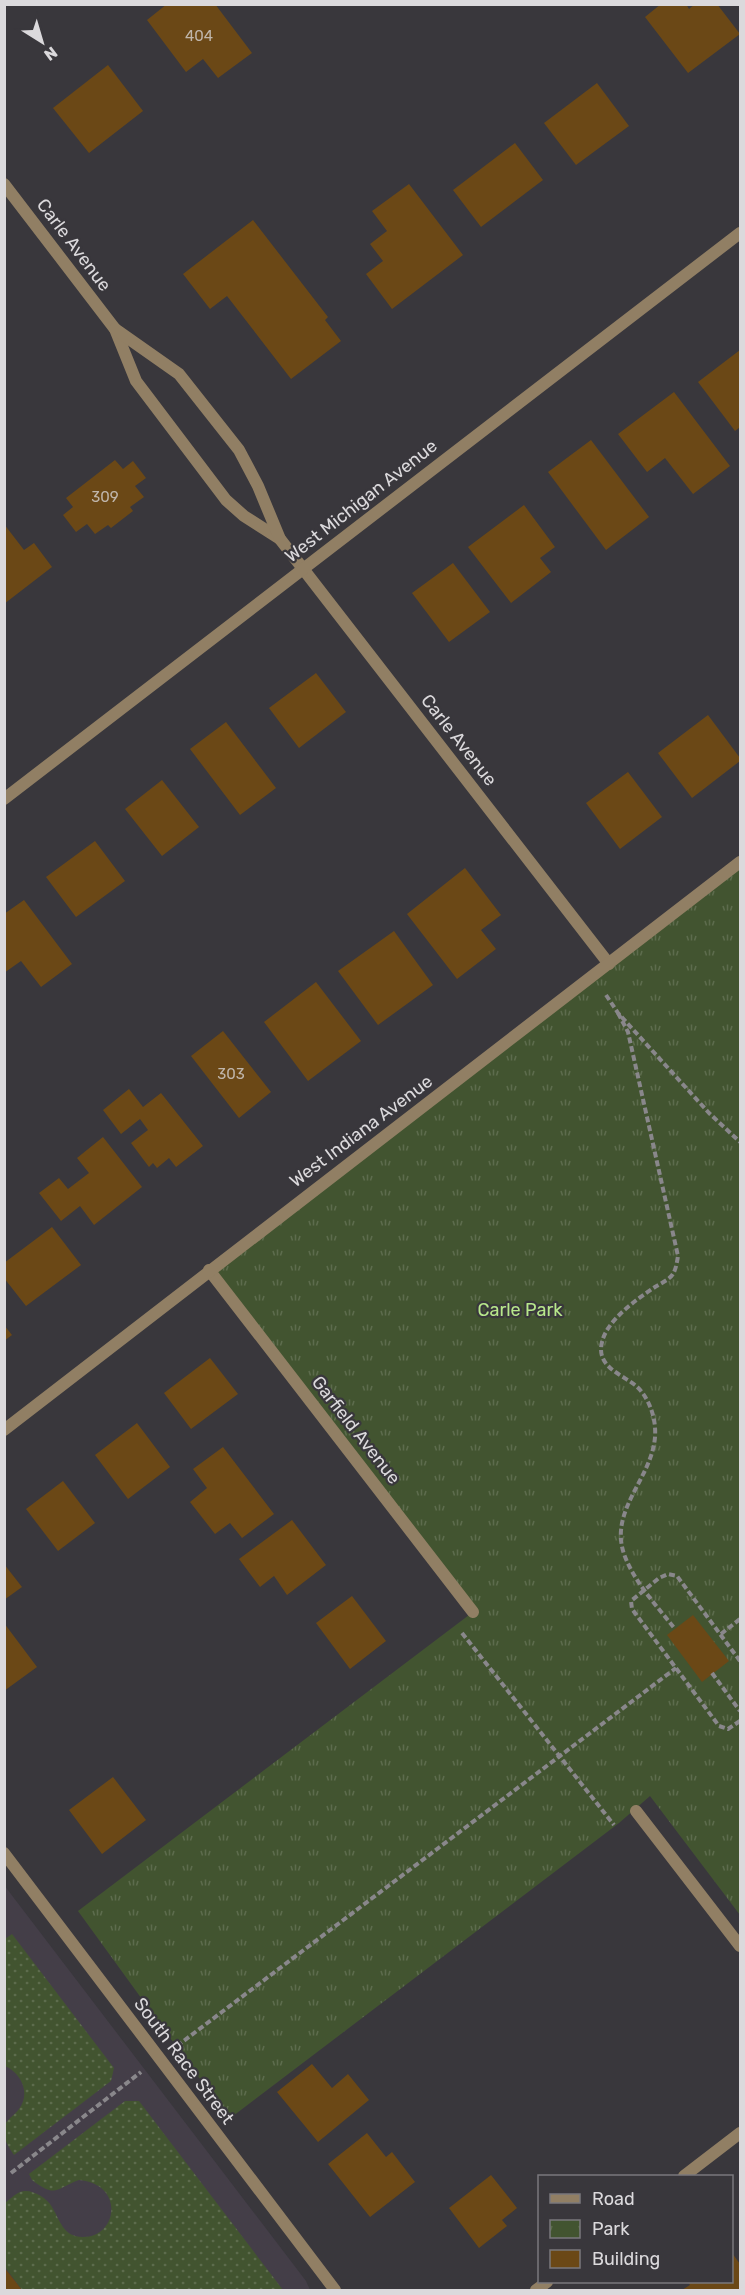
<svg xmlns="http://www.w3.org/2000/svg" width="745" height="2295" font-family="Rubik,sans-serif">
<defs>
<pattern id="grass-dots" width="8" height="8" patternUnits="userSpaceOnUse" patternTransform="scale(1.5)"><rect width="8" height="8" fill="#425430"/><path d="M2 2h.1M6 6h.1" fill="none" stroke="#5d6c4d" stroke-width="1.8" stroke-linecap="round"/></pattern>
<pattern id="park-tufts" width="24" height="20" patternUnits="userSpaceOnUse" patternTransform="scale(1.5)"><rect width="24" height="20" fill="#425430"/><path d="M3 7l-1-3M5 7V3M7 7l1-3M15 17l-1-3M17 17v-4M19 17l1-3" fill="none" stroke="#5d6c4d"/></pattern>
</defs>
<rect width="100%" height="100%" fill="#39373c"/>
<!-- built -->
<path fill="#443e48" d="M4,1885L306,2281L310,2290H5Z"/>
<!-- grass -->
<g fill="url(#grass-dots)">
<path d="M12,1934L114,2068L111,2081L14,2155C8,2146 3,2139 4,2128C6,2119 14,2116 19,2109C31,2093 21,2073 5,2066V1939Z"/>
<path d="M125,2101H139L283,2290H22L5,2267V2203C9,2200 15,2194 20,2192C31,2188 47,2198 52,2207C60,2220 63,2237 83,2237C118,2237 125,2184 79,2180C56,2188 57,2199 32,2180L29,2174Z"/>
</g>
<!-- park -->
<path fill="url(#park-tufts)" d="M740,861V1915L650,1796L619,1823L229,2119L78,1911L473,1612L209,1270Z"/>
<!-- building -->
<g fill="#6b4816">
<path d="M167,4H215L252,53L218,78L203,59L186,72L147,20Z"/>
<path d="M661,4H686L689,9L695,4H717L740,34L688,73L645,17Z"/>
<path d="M108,65L143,111L89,153L53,108Z"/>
<path d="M597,83L629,126L576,165L544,123Z"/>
<path d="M515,143L543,180L481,227L453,190Z"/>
<path d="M409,184L463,255L392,309L366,274L383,261L370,244L387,231L372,211Z"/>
<path d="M253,220L328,317L325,320L341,341L291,379L227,296L210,309L183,274Z"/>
<path d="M740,350V427L735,431L698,382Z"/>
<path d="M674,392L730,466L693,494L665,458L647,472L618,434Z"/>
<path d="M591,440L649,517L606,550L548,472Z"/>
<path d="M115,460L123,469L133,461L146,478L135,486L144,497L130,507L133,511L111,528L108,525L95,534L87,524L76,532L63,515L73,507L66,498Z"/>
<path d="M524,505L555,547L540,558L551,572L511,603L468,547Z"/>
<path d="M4,524L24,550L34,543L52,567L4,604Z"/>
<path d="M453,563L490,612L449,642L412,593Z"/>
<path d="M316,673L346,712L299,748L269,708Z"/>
<path d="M708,715L740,758V761L692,798L658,753Z"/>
<path d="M226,722L276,788L240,815L190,749Z"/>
<path d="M628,772L662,817L620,849L586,803Z"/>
<path d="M162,780L199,827L162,856L125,809Z"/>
<path d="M95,841L125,881L76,917L46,877Z"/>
<path d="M465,868L501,915L481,930L496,949L457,979L407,914Z"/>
<path d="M24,900L72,964L41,987L21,961L4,973V914Z"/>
<path d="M394,931L433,985L378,1025L338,971Z"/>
<path d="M316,982L361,1041L308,1081L264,1022Z"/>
<path d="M223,1031L271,1092L239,1118L191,1056Z"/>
<path d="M129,1089L143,1107L161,1093L203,1146L176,1167L169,1158L157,1168L153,1163L149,1167L131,1143L148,1130L140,1119L121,1134L103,1110Z"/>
<path d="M103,1137L142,1187L94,1225L80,1206L61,1221L39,1193L59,1178L68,1189L89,1173L77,1158Z"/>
<path d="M52,1227L81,1265L26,1306L4,1278V1263Z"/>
<path d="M4,1325L12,1335L4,1341Z"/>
<path d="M210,1358L238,1394L191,1429L164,1393Z"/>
<path d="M137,1423L170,1467L128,1499L95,1455Z"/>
<path d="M223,1447L274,1514L242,1538L230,1523L215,1534L190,1502L207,1488L193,1469Z"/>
<path d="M63,1481L95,1523L58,1551L26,1509Z"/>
<path d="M292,1520L326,1565L287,1595L274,1576L260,1587L239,1559Z"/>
<path d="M4,1564L22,1587L4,1600Z"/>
<path d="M352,1596L386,1641L350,1669L316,1623Z"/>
<path d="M693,1615L729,1661L702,1682L667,1635Z"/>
<path d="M4,1623L37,1667L4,1691Z"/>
<path d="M113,1777L146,1820L102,1854L69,1810Z"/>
<path d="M312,2064L332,2088L348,2074L369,2100L318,2142L277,2092Z"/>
<path d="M367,2133L386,2157L392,2152L415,2182L370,2217L328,2164Z"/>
<path d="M491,2175L517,2208L502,2220L507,2226L479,2248L449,2208Z"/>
<path d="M732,2253L740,2264V2290H682L690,2285L688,2282H732Z"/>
<path d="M4,2267L22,2290H4Z"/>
</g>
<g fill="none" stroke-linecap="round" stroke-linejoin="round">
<!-- path -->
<g stroke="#89878b" stroke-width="4" stroke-dasharray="6 3" stroke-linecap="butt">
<path d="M606,995L618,1013L709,1113L740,1142"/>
<path d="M618,1013L628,1032L678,1256C677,1262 676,1269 673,1274C670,1279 660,1284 655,1287C637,1299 607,1320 602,1342C596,1366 619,1373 635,1385C645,1393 652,1408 654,1420C664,1471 607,1504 624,1554C634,1582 657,1606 675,1629"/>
<path d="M462,1633L614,1825"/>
<path d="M721,1634L740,1619"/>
<path d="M740,1661L677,1576L668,1574L659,1578L631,1601L632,1609L719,1726L728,1729L740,1721"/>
<path d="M712,1673L740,1711"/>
<path d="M177,2046L676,1668"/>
<path d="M11,2173L141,2072"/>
</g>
<!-- minor -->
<g stroke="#917f64" stroke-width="12">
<path d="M4,184L115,329L136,381L226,500L244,516L280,539"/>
<path d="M115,329L179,374L239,450L258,486L280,539L609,964"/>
<path d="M4,799L740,233"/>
<path d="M209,1270L473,1612"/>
<path d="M4,1430L740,862"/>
<path d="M636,1811L740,1946"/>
<path d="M4,1853L335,2290"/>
<path d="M684,2176L740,2133"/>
<path d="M536,2290L547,2282"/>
</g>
</g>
<g text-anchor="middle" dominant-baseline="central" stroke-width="4.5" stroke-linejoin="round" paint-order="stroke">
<!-- number labels -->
<g font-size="15" fill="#bfb5aa">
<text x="199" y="36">404</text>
<text x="105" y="497">309</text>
<text x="231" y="1074">303</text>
</g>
<!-- street labels -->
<g font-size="18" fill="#dbd9dc" stroke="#39373c">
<text transform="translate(74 245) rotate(53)">Carle Avenue</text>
<text transform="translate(361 501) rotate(-38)">West Michigan Avenue</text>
<text transform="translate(459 740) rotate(52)">Carle Avenue</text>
<text transform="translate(361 1131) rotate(-37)">West Indiana Avenue</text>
<text transform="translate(356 1430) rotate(52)">Garfield Avenue</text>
<text transform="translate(184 2061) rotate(53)">South Race Street</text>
</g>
<!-- park labels -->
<g font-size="18" fill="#b7e78b" stroke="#39373c">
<text x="520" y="1310">Carle Park</text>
</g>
</g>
<!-- border -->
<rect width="745" height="2295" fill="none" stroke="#dbd9dc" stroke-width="12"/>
<!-- legend -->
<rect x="538" y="2175" width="195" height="108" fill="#39373c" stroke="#7a787c" stroke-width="1.5"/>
<rect x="550" y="2194" width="30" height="9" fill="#917f64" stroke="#7a787c" stroke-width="1.5"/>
<text x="592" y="2205" font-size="18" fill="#dbd9dc">Road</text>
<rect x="550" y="2220" width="30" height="18" fill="url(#park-tufts)" stroke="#7a787c" stroke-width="1.5"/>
<text x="592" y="2235" font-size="18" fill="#dbd9dc">Park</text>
<rect x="550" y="2250" width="30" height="18" fill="#6b4816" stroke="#7a787c" stroke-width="1.5"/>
<text x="592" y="2265" font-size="18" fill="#dbd9dc">Building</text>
<!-- north arrow -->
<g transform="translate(42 42) rotate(143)" stroke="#39373c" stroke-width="4.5" paint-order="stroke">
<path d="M0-4.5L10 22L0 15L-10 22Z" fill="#dbd9dc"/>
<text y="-9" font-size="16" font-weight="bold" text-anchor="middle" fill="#dbd9dc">N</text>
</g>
</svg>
